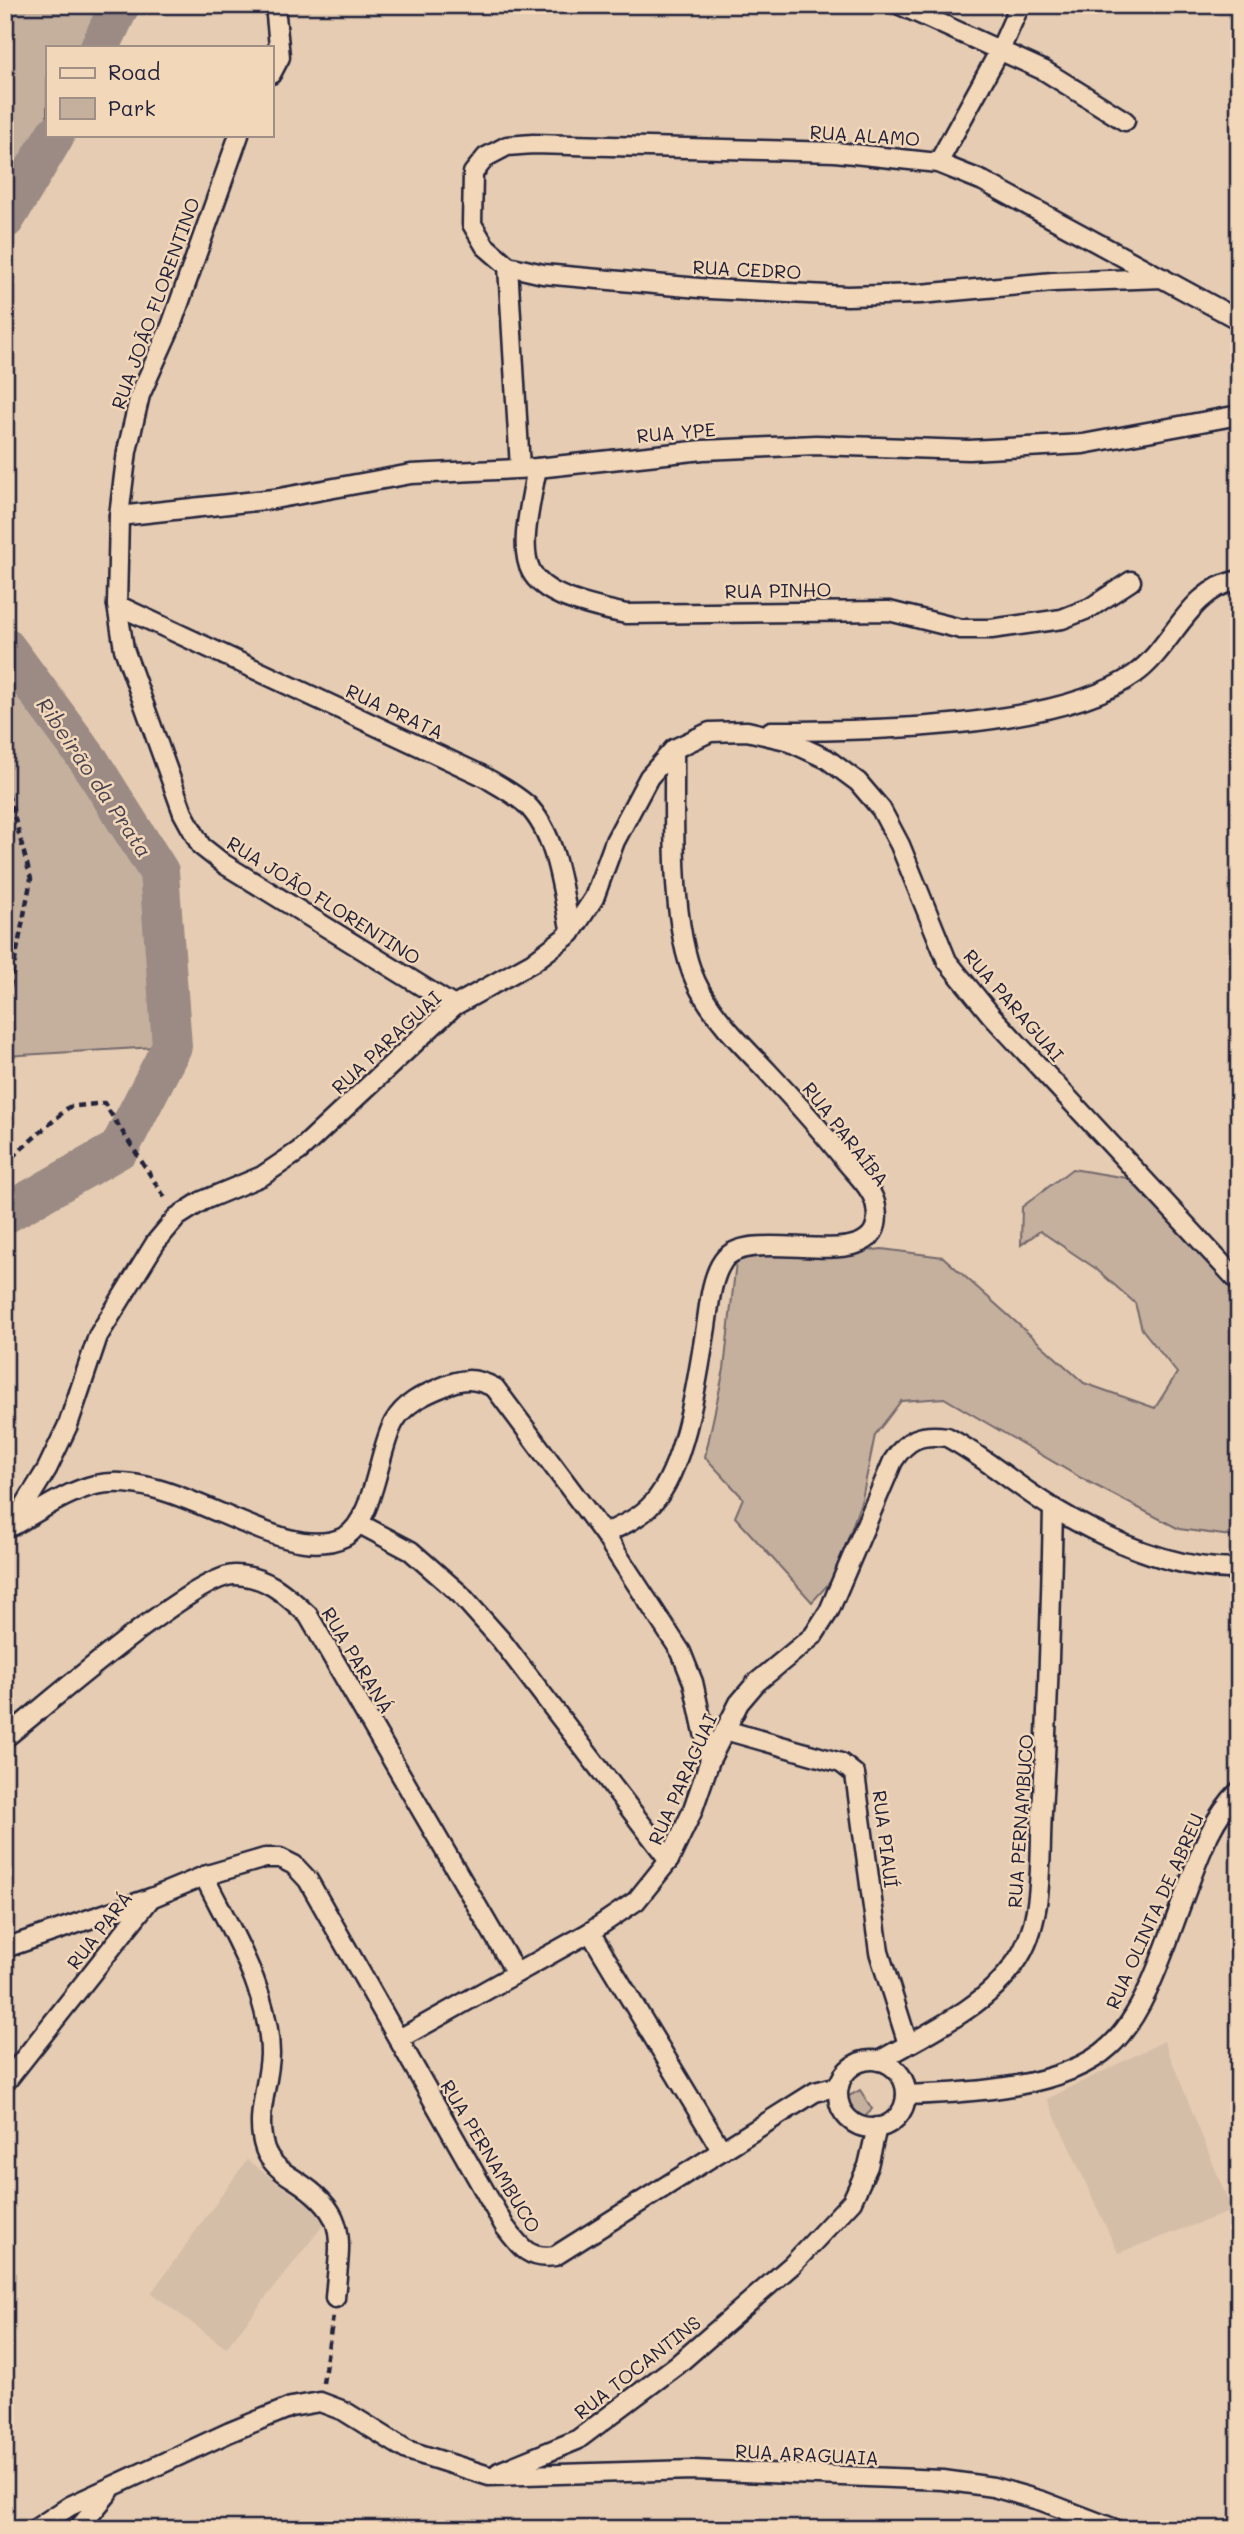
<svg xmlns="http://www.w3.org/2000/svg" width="1244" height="2534" font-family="Mali,sans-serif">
<rect width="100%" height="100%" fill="#e5ccb2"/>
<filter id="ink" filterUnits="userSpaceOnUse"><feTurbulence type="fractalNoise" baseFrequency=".0143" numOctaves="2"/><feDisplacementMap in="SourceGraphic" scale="14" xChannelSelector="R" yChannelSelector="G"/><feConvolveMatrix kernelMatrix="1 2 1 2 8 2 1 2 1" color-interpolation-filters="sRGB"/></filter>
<g filter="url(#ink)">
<!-- built -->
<g fill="#d5bea8">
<path d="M1164,2041L1232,2211L1118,2253L1047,2099Z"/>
<path d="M247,2160L328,2219L226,2348L151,2293Z"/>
</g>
<!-- green -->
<g fill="#c5b09e" stroke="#74696c" stroke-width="2">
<path d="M5,5H120L100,47H47V135H55L5,219Z"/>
<path d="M5,647L90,762L159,872L172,1046L5,1056Z"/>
<path d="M1072,1169L1133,1179L1239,1289V1537L1179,1529L1081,1478L944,1398L901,1401L875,1435L862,1499L834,1578L812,1602L735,1517L743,1498L705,1457L724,1369L736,1262L753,1252L832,1255L882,1249L943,1257L1084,1383L1155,1408L1177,1373L1142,1329L1135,1303L1095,1268L1040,1231L1021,1245L1022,1207Z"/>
<path d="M860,2090L872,2109L860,2123L845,2122L832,2105Z"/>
</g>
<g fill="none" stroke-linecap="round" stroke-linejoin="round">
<!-- river -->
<g stroke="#9b8b84" stroke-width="40">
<path d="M100,47L120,5"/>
<path d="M5,219L55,135"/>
<path d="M5,647L90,762L159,872L172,1046L119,1149L5,1214"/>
</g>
<defs>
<g id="minor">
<path d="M900,5L1045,71L1125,121"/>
<path d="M271,74L280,57L275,5"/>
<path d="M239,135L171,326L140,395L127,451L119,516L117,605L124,649L183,813L201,846L224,864L454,1006"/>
<path d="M938,163L1000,50L1020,5"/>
<path d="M508,266L520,468"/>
<path d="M1163,278L1053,282L920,294L847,296L710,289L543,274L508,266L485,246L472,224L473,173L486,157L507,146L533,144L835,152L938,163L983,181L1239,320"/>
<path d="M537,468C516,573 513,590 626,614L889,611L961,629H991L1062,619L1090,608L1131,581"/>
<path d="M119,516L274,499L411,474L537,468L703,450L816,445L969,450L1083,444L1239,415"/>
<path d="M117,605L481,775C496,784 514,793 527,805C558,836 562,892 571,933"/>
<path d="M771,731C865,731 1058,729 1135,674C1173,647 1188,589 1239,580"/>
<path d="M360,1524L411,1551L460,1594L501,1640L669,1860"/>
<path d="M14,1525C40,1511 66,1492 95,1485C175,1466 281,1568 344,1537C374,1522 378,1450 394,1422C404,1404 423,1395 440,1388C461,1378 474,1377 495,1388L604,1534L681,1652L693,1682L710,1760"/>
<path d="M12,1526L47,1469L68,1425L98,1336L156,1242L177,1217L202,1201L262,1176L299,1151L454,1006L533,962L571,933L594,898L615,841L649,777L674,749L710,732L747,731L786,740L827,759L858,782L881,809L900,845L947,961L991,1015L1239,1282"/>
<path d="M604,1534C621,1526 640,1518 653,1503C686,1467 698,1375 706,1327C709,1307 711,1278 723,1261C750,1220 889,1284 876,1207C874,1191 857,1175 847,1163C822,1131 795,1101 767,1071C743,1046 717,1021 700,990C668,934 675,814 674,749"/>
<path d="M725,1730L841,1763L855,1774L879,1952L908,2044"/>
<path d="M5,1738C43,1708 196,1574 235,1575C267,1576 286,1595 308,1615L516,1973"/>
<path d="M204,1876C231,1931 270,1992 270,2054C269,2086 254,2118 265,2149C270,2163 282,2172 294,2179C350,2215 340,2237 335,2298"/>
<path d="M590,1932L722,2151"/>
<path d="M5,1948L151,1898"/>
<path d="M399,2039L590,1932L636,1901L669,1860L692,1812L710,1760L739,1703L756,1683L813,1636L829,1611L893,1461C907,1439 921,1433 947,1437C985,1457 1016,1486 1053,1508C1108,1541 1174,1570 1239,1569"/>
<circle cx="872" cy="2094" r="34"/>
<path d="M879,2061C925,2034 985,2008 1016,1962C1045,1921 1039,1859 1042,1812C1048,1711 1051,1610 1053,1508"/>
<path d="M5,2083L151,1898L204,1876L265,1858H280L294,1865L308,1880L505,2227C520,2247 529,2260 555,2256L815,2092L839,2086"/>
<path d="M906,2095C966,2093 1064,2089 1110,2046C1147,2012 1167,1940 1185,1894C1199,1857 1211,1819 1239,1791"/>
<path d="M499,2472L577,2440L677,2365L792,2265L852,2201L868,2166L877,2127"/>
<path d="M35,2529L70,2506L230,2432L291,2407L320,2402L344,2411L407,2450L489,2476L693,2470L943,2480L993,2487L1042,2501L1115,2529"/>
<path d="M78,2529L109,2492"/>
</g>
</defs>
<!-- minor casing -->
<use href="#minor" stroke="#22223b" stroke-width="23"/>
<!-- path -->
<g stroke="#22223b" stroke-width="4.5" stroke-dasharray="7 5" stroke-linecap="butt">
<path d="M5,782L31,879L5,1012"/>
<path d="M5,1096L12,1157L5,1164"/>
<path d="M12,1157L69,1107L104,1103L167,1201"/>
<path d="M323,2383L333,2316"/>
</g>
<!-- minor -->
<use href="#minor" stroke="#f2d7b9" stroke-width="18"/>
</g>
</g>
<g text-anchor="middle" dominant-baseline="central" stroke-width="5" stroke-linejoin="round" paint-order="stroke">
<!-- street labels -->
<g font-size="19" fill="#22223b" stroke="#f2d7b9">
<text transform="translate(865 135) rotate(4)">RUA ALAMO</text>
<text transform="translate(747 269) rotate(3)">RUA CEDRO</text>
<text transform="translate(155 303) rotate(-70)">RUA JOÃO FLORENTINO</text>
<text transform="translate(676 432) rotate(-5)">RUA YPE</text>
<text transform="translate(778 590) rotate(-1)">RUA PINHO</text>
<text transform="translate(395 711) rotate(25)">RUA PRATA</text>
<text transform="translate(324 900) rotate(32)">RUA JOÃO FLORENTINO</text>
<text transform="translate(1014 1005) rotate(49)">RUA PARAGUAI</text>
<text transform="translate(386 1042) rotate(-43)">RUA PARAGUAI</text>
<text transform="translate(846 1134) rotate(52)">RUA PARAÍBA</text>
<text transform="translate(358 1660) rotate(59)">RUA PARANÁ</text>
<text transform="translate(682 1779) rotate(-66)">RUA PARAGUAI</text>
<text transform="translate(1020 1821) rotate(-86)">RUA PERNAMBUCO</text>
<text transform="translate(886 1839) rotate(83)">RUA PIAUÍ</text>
<text transform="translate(1154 1911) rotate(-66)">RUA OLINTA DE ABREU</text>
<text transform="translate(99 1930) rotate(-52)">RUA PARÁ</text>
<text transform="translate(491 2156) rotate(59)">RUA PERNAMBUCO</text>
<text transform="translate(637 2367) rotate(-38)">RUA TOCANTINS</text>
<text transform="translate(807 2454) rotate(3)">RUA ARAGUAIA</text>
</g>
<!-- water labels -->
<g font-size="21" font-style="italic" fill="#464251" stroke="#f2d7b9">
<text transform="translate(95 777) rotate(56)">Ribeirão da Prata</text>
</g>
</g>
<!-- margin -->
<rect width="1244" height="2534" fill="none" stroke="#f2d7b9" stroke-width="28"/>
<rect x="14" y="14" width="1216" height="2506" fill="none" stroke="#22223b" stroke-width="2.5" filter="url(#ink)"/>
<!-- legend -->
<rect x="46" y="46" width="228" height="91" fill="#f2d7b9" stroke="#9f8f87" stroke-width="2"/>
<rect x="60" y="68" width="35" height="10" fill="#f2d7b9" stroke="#9f8f87" stroke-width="2"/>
<text x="108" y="80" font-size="21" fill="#22223b">Road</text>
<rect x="60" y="98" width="35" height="21" fill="#c5b09e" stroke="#9f8f87" stroke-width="2"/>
<text x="108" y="116" font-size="21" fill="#22223b">Park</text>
</svg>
